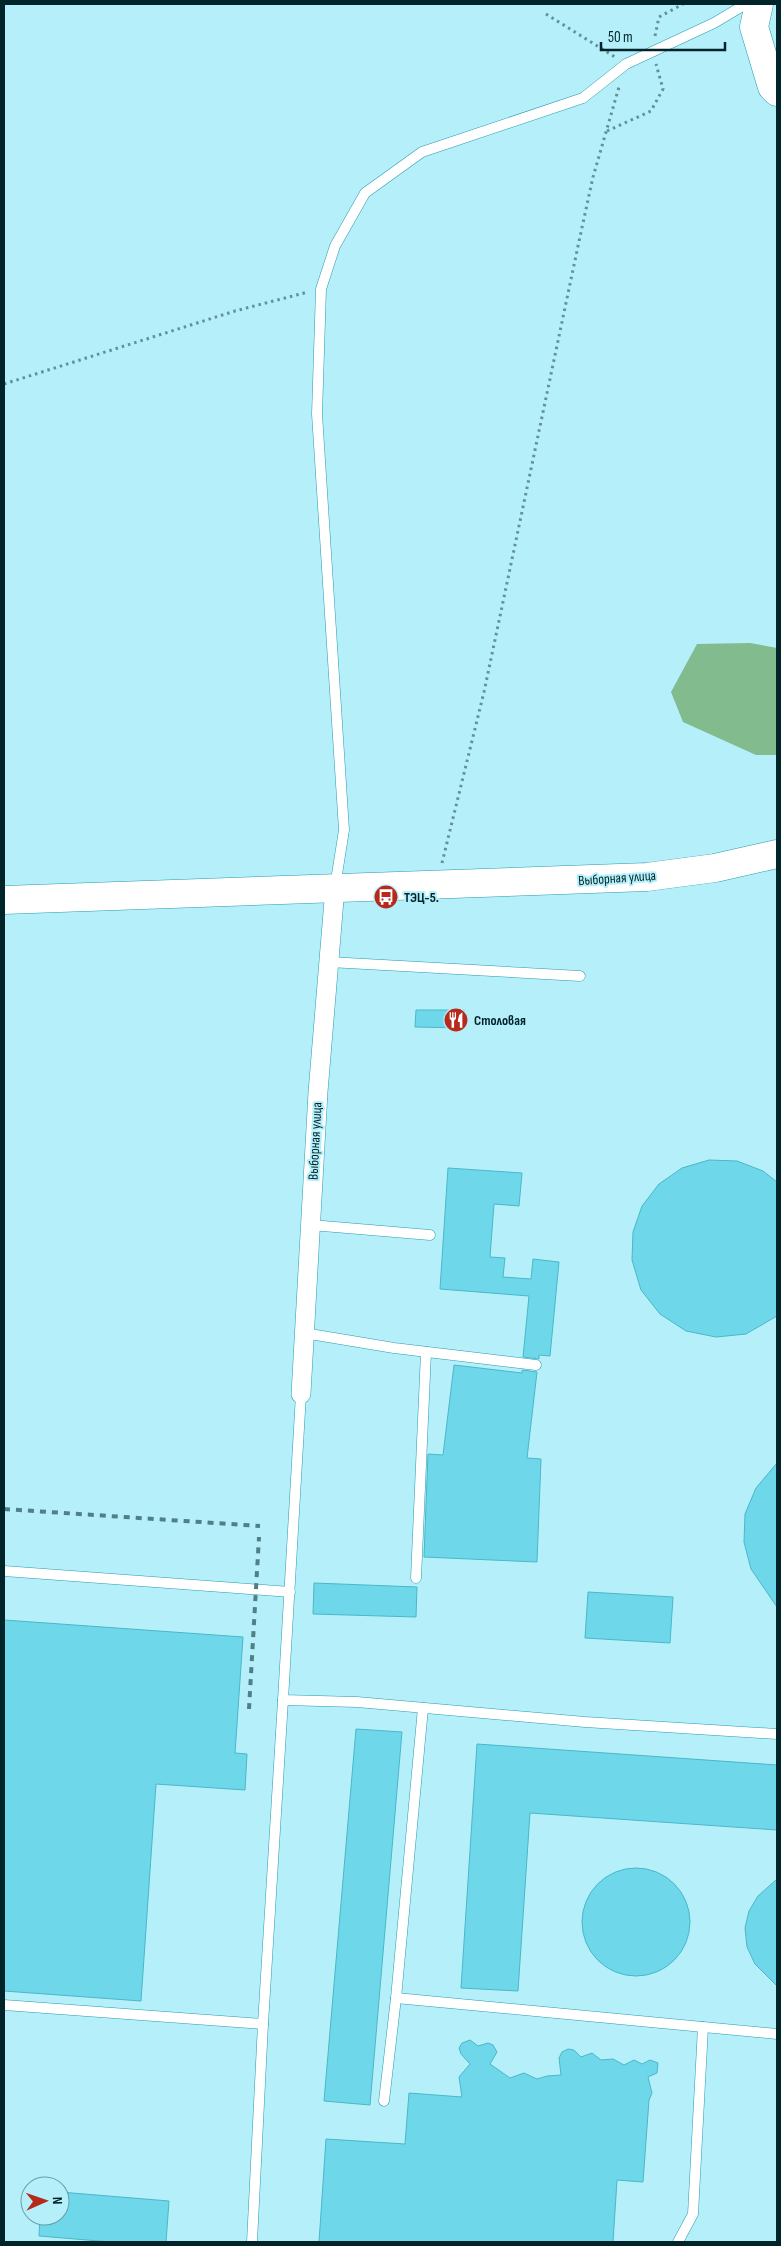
<svg xmlns="http://www.w3.org/2000/svg" width="781" height="2246" font-family="'Sofia Sans Condensed',sans-serif">
<rect width="100%" height="100%" fill="#b5effa"/>
<!-- forest -->
<path fill="#82bb8d" d="M750,643L777,648V755H756L683,722L671,692L697,644Z"/>
<!-- building -->
<g fill="#6ed8ea" stroke="#4ab7c8">
<path d="M416,1010H464L465,1028L415,1027Z"/>
<path d="M709,1160L737,1161L763,1171L777,1182V1316L746,1334L716,1337L686,1331L660,1314L641,1290L632,1260L633,1232L642,1206L659,1184L682,1168Z"/>
<path d="M448,1168L522,1173L519,1206L494,1204L490,1257L505,1258L503,1277L531,1279L533,1259L559,1262L550,1356L539,1355V1359L523,1357L529,1296L440,1289Z"/>
<path d="M454,1365L522,1373V1370L537,1372L527,1458L541,1459L537,1562L424,1557L428,1454L443,1455Z"/>
<path d="M777,1463V1607L751,1569L744,1542L745,1514L756,1488Z"/>
<path d="M314,1583L417,1587L416,1617L313,1614Z"/>
<path d="M588,1592L673,1597L670,1643L585,1638Z"/>
<path d="M4,1620L243,1637L235,1753L247,1754L245,1790L156,1784L141,2001L4,1991Z"/>
<path d="M356,1729L402,1732L370,2105L324,2101Z"/>
<path d="M477,1744L777,1765V1830L530,1813L518,1991L461,1988Z"/>
<circle cx="636" cy="1922" r="54"/>
<path d="M777,1879V1986L755,1964L747,1947L745,1928L749,1911L758,1896Z"/>
<path d="M470,2040L478,2046L488,2043L493,2045L497,2052L490,2064L510,2078L524,2073L537,2079L547,2076L561,2075L559,2058L562,2052L568,2049L574,2050L581,2057L592,2053L601,2060L613,2059L624,2065L634,2060L642,2064L650,2060L658,2063L657,2073L648,2077L652,2093L649,2100L643,2182L617,2180L613,2242H319L326,2139L405,2144L409,2093L462,2097L459,2077L470,2064L461,2054L459,2048L462,2043Z"/>
<path d="M60,2192L169,2201L166,2242H111L39,2236L40,2216H60Z"/>
</g>
<g fill="none" stroke-linecap="round" stroke-linejoin="round">
<defs>
<g id="lane">
<path d="M335,887L344,830L317,414L321,289L335,246L365,193L422,152L583,98L626,64L714,23L746,4"/>
<path d="M329,962L580,976"/>
<path d="M311,1225L430,1235"/>
<path d="M304,1333L394,1348L536,1365"/>
<path d="M301,1394L283,1700L357,1702L585,1722L777,1734"/>
<path d="M4,1571L290,1592"/>
<path d="M416,1578L426,1352"/>
<path d="M396,1998L777,2034"/>
<path d="M4,2005L263,2024"/>
<path d="M384,2101L396,1998L423,1708"/>
<path d="M252,2242L263,2024L283,1700"/>
<path d="M678,2242L693,2214L703,2027"/>
</g>
<path id="street" d="M301,1394L318,1092L335,888"/>
<g id="secondary">
<path d="M759,4L754,27L772,87L777,92"/>
<path d="M4,900L647,877L715,868L777,854"/>
</g>
</defs>
<!-- lane casing -->
<use href="#lane" stroke="#289cae" stroke-width="11"/>
<!-- street casing -->
<use href="#street" stroke="#289cae" stroke-width="20"/>
<!-- secondary casing -->
<use href="#secondary" stroke="#289cae" stroke-width="29"/>
<!-- path -->
<g stroke="#62919a" stroke-width="3" stroke-dasharray="2.5 4" stroke-linecap="butt">
<path d="M546,14L615,57"/>
<path d="M655,36L659,17L683,4"/>
<path d="M607,131L651,111L663,89L656,64"/>
<path d="M4,384L235,311L308,292"/>
<path d="M442,863L484,692L578,246L593,177L619,87"/>
</g>
<!-- lane -->
<use href="#lane" stroke="#fff" stroke-width="10"/>
<!-- street -->
<use href="#street" stroke="#fff" stroke-width="19"/>
<!-- secondary -->
<use href="#secondary" stroke="#fff" stroke-width="28"/>
<!-- rail -->
<g stroke="#517f87" stroke-width="4" stroke-dasharray="6 6" stroke-linecap="butt">
<path d="M4,1509L260,1526"/>
<path d="M249,1709L259,1537"/>
</g>
</g>
<!-- icons -->
<defs>
<symbol id="bus-disc" viewBox="-11 -11 22 22"><circle r="9.5" fill="#b7291b" stroke="#b5effa"/><path d="M-5-6H5V4H4V6H2V4H-2V6H-4V4H-5ZM-3.5-4V0h7V-4ZM-3.5 1.2v1.5H-2V1.2ZM2 1.2v1.5H3.5V1.2Z" fill="#fff"/></symbol>
<symbol id="restaurant-disc" viewBox="-11 -11 22 22"><circle r="9.5" fill="#b7291b" stroke="#b5effa"/><path d="M-5-6h1v4h1v-4h1v4h1v-4h1v5L-1.5 .5V6h-2V.5L-5-1ZM5-6V6H3V1.5H1.5Q1.5-4 5-6Z" fill="#fff"/></symbol>
</defs>
<g fill-rule="evenodd">
<use href="#bus-disc" x="372" y="883" width="28" height="28"/>
<use href="#restaurant-disc" x="442" y="1006" width="28" height="28"/>
</g>
<g text-anchor="middle" dominant-baseline="central" stroke-width="4" stroke-linejoin="round" paint-order="stroke">
<!-- street labels -->
<g font-size="14" fill="#01242a" stroke="#b5effa">
<text transform="translate(617 878) rotate(-4)">Выборная улица</text>
<text transform="translate(315 1141) rotate(-87)">Выборная улица</text>
</g>
<!-- poi labels -->
<g font-size="14" font-weight="bold" fill="#01242a" stroke="#b5effa" text-anchor="start">
<text x="404" y="897">ТЭЦ-5.</text>
<text x="474" y="1020">Столовая</text>
</g>
</g>
<!-- border -->
<rect width="781" height="2246" fill="none" stroke="#01242a" stroke-width="10"/>
<!-- north arrow -->
<g transform="translate(45 2201) rotate(88)"><circle r="24" fill="#b5effa" stroke="#6d9ea7"/>
<path d="M0-4L9 19L0 12L-9 19Z" fill="#b7291b"/>
<text y="-8" font-size="14" font-weight="bold" text-anchor="middle" fill="#01242a">N</text>
</g>
<!-- scale -->
<path d="M601 42v8h124v-8" fill="none" stroke="#01242a" stroke-width="2.5"/>
<text x="608" y="42" font-size="15" fill="#01242a" stroke="#b5effa" stroke-width="4" paint-order="stroke">50 m</text>
</svg>
